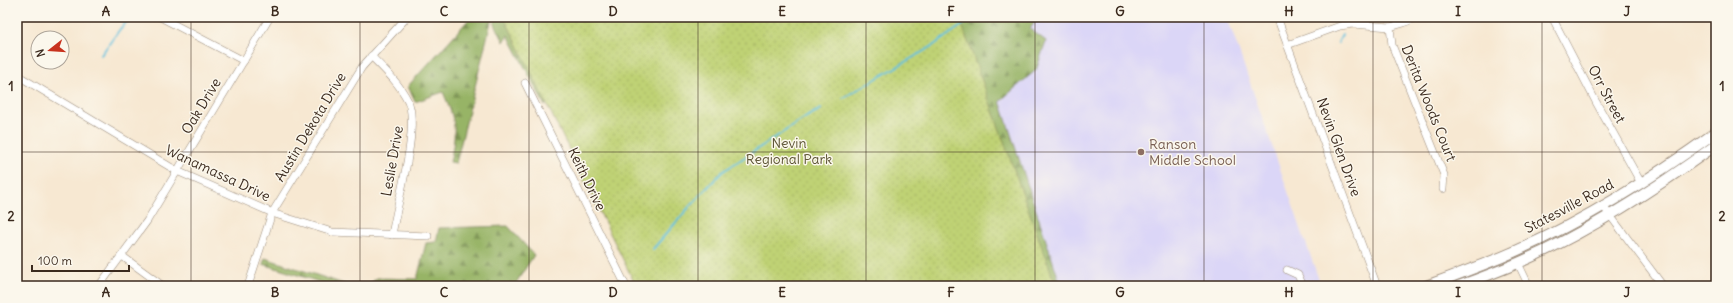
<svg xmlns="http://www.w3.org/2000/svg" width="1733" height="303" font-family="Delius,sans-serif">
<defs>
<pattern id="forest-firs" width="22" height="20" patternUnits="userSpaceOnUse"><rect width="22" height="20" fill="#97b466"/><path d="M5 1l3.5 6h-7zM16 11l3.5 6h-7z" fill="#7c9353"/></pattern>
<pattern id="park-dots" width="8" height="8" patternUnits="userSpaceOnUse"><rect width="8" height="8" fill="#bfd275"/><path d="M2 2h.1M6 6h.1" fill="none" stroke="#a5b465" stroke-width="1.8" stroke-linecap="round"/></pattern>
</defs>
<rect width="100%" height="100%" fill="#fbf7ec"/>
<filter id="ink" filterUnits="userSpaceOnUse"><feTurbulence type="fractalNoise" baseFrequency=".025" numOctaves="2"/><feDisplacementMap in="SourceGraphic" scale="8" xChannelSelector="R" yChannelSelector="G"/><feConvolveMatrix kernelMatrix="1 2 1 2 8 2 1 2 1" color-interpolation-filters="sRGB"/></filter>
<filter id="wash" filterUnits="userSpaceOnUse"><feTurbulence type="fractalNoise" baseFrequency=".012" numOctaves="4" result="noise"/><feDisplacementMap in="SourceGraphic" scale="16" xChannelSelector="R" yChannelSelector="G"/><feGaussianBlur stdDeviation="0.9" result="paint"/><feColorMatrix in="noise" values="0 0 0 0 0 0 0 0 0 0 0 0 0 0 0 0 0 1.4 0 .05"/><feComposite in="paint" operator="in"/></filter>
<g filter="url(#wash)">
<rect width="100%" height="100%" fill="#f7e8d2"/>
<!-- built -->
<path fill="#dbd6f7" d="M959,17H1227L1321,286H1056Z"/>
<!-- forest -->
<g fill="url(#forest-firs)" stroke="#696f42">
<path d="M471,17H580L552,93L545,106L508,35L504,42L492,18L456,163L450,162C457,130 456,122 443,92L415,102L408,86Z"/>
<path d="M908,17H1038L1030,29L1046,41L1036,70L1000,101L1061,286H1047Z"/>
<path d="M508,226L534,255L514,286H367L377,278L417,279L426,243L436,242L439,228Z"/>
<path d="M265,258L350,286H332L263,264Z"/>
</g>
<!-- park -->
<path fill="url(#park-dots)" stroke="#7d7e4a" d="M504,17H959L1056,286H636Z"/>
<g fill="none" stroke-linecap="round" stroke-linejoin="round">
<!-- stream -->
<g stroke="#5fc1de" stroke-width="2">
<path d="M1338,43L1342,34"/>
<path d="M101,55L120,29L130,18"/>
<path d="M843,98L931,47L974,17"/>
<path d="M653,249L691,205L722,172L808,116L821,109"/>
</g>
</g>
</g>
<g filter="url(#ink)">
<g fill="none" stroke-linecap="round" stroke-linejoin="round">
<defs>
<g id="minor">
<path d="M160,17L244,61"/>
<path d="M1277,17L1377,286"/>
<path d="M1552,17L1596,102L1641,183"/>
<path d="M1390,27L1392,45L1444,175L1443,189"/>
<path d="M1287,45L1340,26L1353,24L1390,27L1404,23L1416,17"/>
<path d="M371,56C385,70 399,83 408,101C420,128 397,203 392,235"/>
<path d="M17,75L177,171L275,214L332,232L428,236"/>
<path d="M525,83L626,286"/>
<path d="M1603,206L1663,286"/>
<path d="M122,256L163,286"/>
<path d="M1518,263L1529,286"/>
<path d="M1287,270L1298,275L1303,286"/>
<path d="M99,286L147,221L270,17"/>
<path d="M248,286L272,213L362,67L407,17"/>
</g>
<g id="secondary">
<path d="M1426,286C1451,277 1477,267 1502,257C1578,225 1650,180 1716,132"/>
<path d="M1459,286C1478,279 1499,271 1518,263C1587,233 1655,189 1716,145"/>
</g>
</defs>
<!-- minor casing -->
<use href="#minor" stroke="#998978" stroke-width="8"/>
<!-- secondary casing -->
<use href="#secondary" stroke="#998978" stroke-width="12"/>
<!-- minor -->
<use href="#minor" stroke="#fff" stroke-width="7"/>
<!-- secondary -->
<use href="#secondary" stroke="#fff" stroke-width="10"/>
</g>
</g>
<!-- grid -->
<path fill="none" stroke="#3b2a1e" stroke-width="1" stroke-opacity="0.55" d="M191,17V286M360,17V286M529,17V286M698,17V286M866,17V286M1035,17V286M1204,17V286M1373,17V286M1542,17V286M17,152H1716"/>
<!-- markers -->
<circle fill="#8d6e63" stroke="#fbf7ec" stroke-width="1.5" cx="1141" cy="152" r="4"/>
<g text-anchor="middle" dominant-baseline="central" stroke-width="3" stroke-linejoin="round" paint-order="stroke">
<!-- street labels -->
<g font-size="14" fill="#3b2a1e" stroke="#fbf7ec">
<text transform="translate(1607 94) rotate(62)">Orr Street</text>
<text transform="translate(1429 103) rotate(68)">Derita Woods Court</text>
<text transform="translate(201 106) rotate(-59)">Oak Drive</text>
<text transform="translate(310 127) rotate(-59)">Austin Dekota Drive</text>
<text transform="translate(1339 147) rotate(70)">Nevin Glen Drive</text>
<text transform="translate(392 161) rotate(-80)">Leslie Drive</text>
<text transform="translate(218 173) rotate(25)">Wanamassa Drive</text>
<text transform="translate(587 179) rotate(64)">Keith Drive</text>
<text transform="translate(1569 206) rotate(-28)">Statesville Road</text>
</g>
<!-- park labels -->
<g font-size="14" fill="#5c5434" stroke="#fbf7ec">
<text x="789" y="143">Nevin<tspan x="789" dy="16">Regional Park</tspan></text>
</g>
<!-- education labels -->
<g font-size="14" fill="#785e54" stroke="#fbf7ec" text-anchor="start">
<text x="1149" y="144">Ranson<tspan x="1149" dy="16">Middle School</tspan></text>
</g>
</g>
<!-- margin -->
<rect width="1733" height="303" fill="none" stroke="#fbf7ec" stroke-width="44"/>
<!-- north arrow -->
<g transform="translate(50 50) rotate(253)"><circle r="19" fill="#fbf7ec" stroke="#aea59a"/>
<path d="M0-3L7 15L0 10L-7 15Z" fill="#c8321e"/>
<text y="-6" font-size="11" font-weight="bold" text-anchor="middle" fill="#3b2a1e">N</text>
</g>
<!-- scale -->
<path d="M32 265v6h97v-6" fill="none" stroke="#3b2a1e" stroke-width="2"/>
<text x="38" y="265" font-size="12" fill="#3b2a1e" stroke="#fbf7ec" stroke-width="3" paint-order="stroke">100 m</text>
<rect x="22" y="22" width="1689" height="259" fill="none" stroke="#3b2a1e" stroke-width="1.5"/>
<g font-size="13" text-anchor="middle" font-weight="bold" fill="#3b2a1e">
<text x="106" y="16">A</text>
<text x="275" y="16">B</text>
<text x="444" y="16">C</text>
<text x="613" y="16">D</text>
<text x="782" y="16">E</text>
<text x="951" y="16">F</text>
<text x="1120" y="16">G</text>
<text x="1289" y="16">H</text>
<text x="1458" y="16">I</text>
<text x="1627" y="16">J</text>
<text x="11" y="91">1</text>
<text x="1722" y="91">1</text>
<text x="11" y="221">2</text>
<text x="1722" y="221">2</text>
<text x="106" y="297">A</text>
<text x="275" y="297">B</text>
<text x="444" y="297">C</text>
<text x="613" y="297">D</text>
<text x="782" y="297">E</text>
<text x="951" y="297">F</text>
<text x="1120" y="297">G</text>
<text x="1289" y="297">H</text>
<text x="1458" y="297">I</text>
<text x="1627" y="297">J</text>
</g>
</svg>
